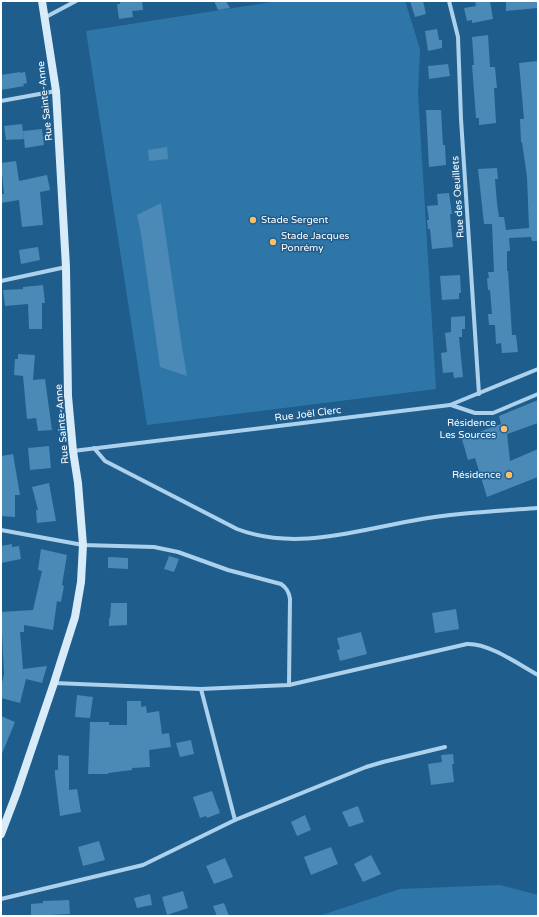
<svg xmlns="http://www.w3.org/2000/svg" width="539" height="917" font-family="'Varela Round',sans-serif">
<rect width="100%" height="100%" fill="#1f5d8d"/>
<!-- green -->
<g fill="#2f76a8">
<path d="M278,1H405L420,49L418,94L436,389L147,425L86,31Z"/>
<path d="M500,885L538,895V916H319L400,889Z"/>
</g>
<!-- building -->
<g fill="#4b89b6">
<path d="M120,1H142L143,10L132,11L133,17L119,19L117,4H120Z"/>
<path d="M214,1H226L230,8L218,10Z"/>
<path d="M410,1H423L426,14L415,17Z"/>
<path d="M475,1H490L493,19L472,23V20L467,21L464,8L476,6Z"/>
<path d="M506,1H538V8L506,11Z"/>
<path d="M437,29L439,40H442V48L428,51L425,31Z"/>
<path d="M488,35L490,67H495L497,88H494L496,123L479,125V118H476L472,65H474L472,37Z"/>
<path d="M538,61V241H532L531,237L509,238L510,251H507V271H508L512,335H516L518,352L502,353L501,343L496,344L495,325H489L488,314H492L490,290H488L487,278H489L488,272H494L492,224H484L478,169L497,168L498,179H495L497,203L499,217H504L506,230L529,228L527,177L522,142H521L520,119H524L519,63Z"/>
<path d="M448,64L450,76L429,79L428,66Z"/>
<path d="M20,72V73L25,72L27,83L23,84L24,86L1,90V75Z"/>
<path d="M426,110H441L443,145H445L446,165L429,167Z"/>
<path d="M22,124L24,139L6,140L4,126Z"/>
<path d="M42,129L44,145L25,148L23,131Z"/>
<path d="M167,147L168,159L149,161L148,150Z"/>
<path d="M16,161L19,181L47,175L50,190L40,192L43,225L22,227L19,200L1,203V194H4L1,163Z"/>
<path d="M449,193L452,214H450L453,247L432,249L430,229H428L427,220H429L427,206L438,205L437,194Z"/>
<path d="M161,203L182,347L187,376L160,367L141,234L137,215Z"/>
<path d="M38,247L40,260L21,264L19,250Z"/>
<path d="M460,275L461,293H459V299L442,300L440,276Z"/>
<path d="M43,285L45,303H42V329H29L28,304L5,306L3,290L23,289V287Z"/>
<path d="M465,316V329H462V337H459L463,377L454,378L453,372L443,373L441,353L447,352L445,333L451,332V317Z"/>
<path d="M18,354L35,355L33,380L45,379L52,430L38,431L36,418L27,419L23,376L14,375L15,359H18Z"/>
<path d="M538,400V423L507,434L510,461L538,449V477L487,497L475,458L468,460L461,436L473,434L501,424L499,416Z"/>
<path d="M49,446L51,468L30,470L28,448Z"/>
<path d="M13,454L20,495H15V517L1,516V456Z"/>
<path d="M49,483L56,521L37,523L36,510H38L32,487Z"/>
<path d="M12,544V547L19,546L21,559L1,563V546Z"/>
<path d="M41,549L67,555L62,585L64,586L61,602L57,601L53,630L24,625V632H20L23,669L47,666L42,683L26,679L20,703L1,698V687L4,674L1,612L33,610L42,571L38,570Z"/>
<path d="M169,556L179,559L174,572L164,569Z"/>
<path d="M108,557L128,558V569L108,568Z"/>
<path d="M111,603H127V625L109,626V618H110Z"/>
<path d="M456,609L459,629L435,633L432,613Z"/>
<path d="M361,632L367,654L340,661L337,650L340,649L337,638Z"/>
<path d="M77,695L93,697L90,718L75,717Z"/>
<path d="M127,701H141V707L146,706L147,713L159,711L162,734L169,733L171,747L149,750L150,767L132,768V770L108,773V774H88L90,722H109V725H127Z"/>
<path d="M1,716L15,722L1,756Z"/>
<path d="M191,740L194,754L180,757L176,743Z"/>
<path d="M453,754L454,764H452L454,782L431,785L428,764L442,762L441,755Z"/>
<path d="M58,755L69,756V790L77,789L81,812L60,816L55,775V770H58Z"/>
<path d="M212,791L220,813L207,818L206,816L200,818L193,797Z"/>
<path d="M358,806L364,822L349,827L342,812Z"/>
<path d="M305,815L311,830L297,836L291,822Z"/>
<path d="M99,841L105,860L83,866L78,847Z"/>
<path d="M331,847L338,864L311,875L304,857Z"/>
<path d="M371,855L381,874L363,882L354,864Z"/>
<path d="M225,858L233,877L214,884L206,866Z"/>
<path d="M183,891L188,908L167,915L162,897Z"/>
<path d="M150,894L152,905L137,908L134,898Z"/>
<path d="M69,900L70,914L31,916V904L43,903V901Z"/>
<path d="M224,903L229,916H217L213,906Z"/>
</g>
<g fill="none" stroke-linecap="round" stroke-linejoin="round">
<!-- street -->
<g stroke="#acd1ec" stroke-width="4">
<path d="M449,1L458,37L461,119L479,394"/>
<path d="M44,18L76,1"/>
<path d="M1,101L56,91"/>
<path d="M1,281L66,267"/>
<path d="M451,405L475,413H493L538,394"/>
<path d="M94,448L105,461L237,529C294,551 354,531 411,521C453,513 496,511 538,508"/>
<path d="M73,451L450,405L538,369"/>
<path d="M1,530L83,545L154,547L178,552L228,570L281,584C287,588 289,592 290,599L289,685"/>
<path d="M54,683L201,689L289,685L467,644C489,643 518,664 538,675"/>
<path d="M201,689L235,820"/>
<path d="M1,899L143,865L235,820L366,767L383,762L445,747"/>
</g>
<!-- secondary -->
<path stroke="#d8ebf9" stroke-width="8" d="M1,834L17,792L54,683L75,617L81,582L83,545L78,483L73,451L68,396L66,267L56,91L42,1"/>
</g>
<!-- markers -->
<g fill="#fbbf6c" stroke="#1f5d8d" stroke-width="1.5">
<circle cx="253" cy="220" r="4"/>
<circle cx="273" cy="242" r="4"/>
<circle cx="504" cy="429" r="4"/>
<circle cx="509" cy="475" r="4"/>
</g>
<g text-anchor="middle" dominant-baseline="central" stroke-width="3" stroke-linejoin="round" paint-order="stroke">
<!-- street labels -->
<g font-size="10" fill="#fff" stroke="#1f5d8d">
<text transform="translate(45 101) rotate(-96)">Rue Sainte-Anne</text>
<text transform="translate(458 197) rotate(-94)">Rue des Oeuillets</text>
<text transform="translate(308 414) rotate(-7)">Rue Joël Clerc</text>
<text transform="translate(62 424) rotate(-95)">Rue Sainte-Anne</text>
</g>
<!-- poi labels -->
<g font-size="10" fill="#fff" stroke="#1f5d8d" text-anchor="start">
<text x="261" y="220">Stade Sergent</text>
<text x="281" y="236">Stade Jacques<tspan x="281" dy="12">Ponrémy</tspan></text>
<text x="496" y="423" text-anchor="end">Résidence<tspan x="496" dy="12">Les Sources</tspan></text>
<text x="501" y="475" text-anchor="end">Résidence</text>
</g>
</g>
<!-- border -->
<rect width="539" height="917" fill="none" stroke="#ffffff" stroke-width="4"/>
</svg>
